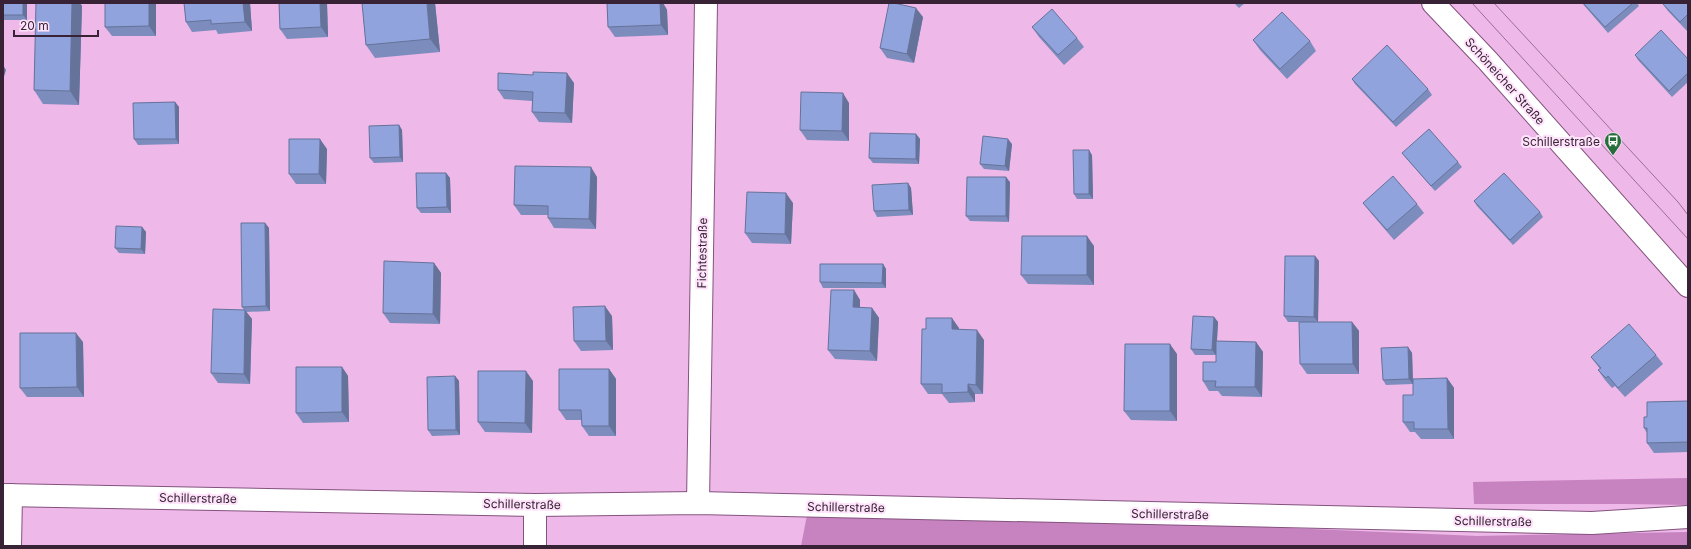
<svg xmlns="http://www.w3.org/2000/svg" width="1691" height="549" font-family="Inter,sans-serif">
<rect width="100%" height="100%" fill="#eeb8e8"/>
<!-- green -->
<g fill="#c782c0">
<path d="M1688,478V505L1627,504H1474L1473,482Z"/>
<path d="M807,515L1052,518L1477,536L1688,532V546H801Z"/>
</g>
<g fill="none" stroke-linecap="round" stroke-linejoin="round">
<defs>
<g id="street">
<path d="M3,495L535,505L698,503L1592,523L1688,517"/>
<path d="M698,503L706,3"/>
<path d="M10,546L11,495"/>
<path d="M535,546V505"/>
</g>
<path id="secondary" d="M1433,3L1488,61L1688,286"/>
</defs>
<!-- street casing -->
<use href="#street" stroke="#83537e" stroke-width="24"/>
<!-- secondary casing -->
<use href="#secondary" stroke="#83537e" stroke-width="24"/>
<!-- street -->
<use href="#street" stroke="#fff" stroke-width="22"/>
<!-- secondary -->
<use href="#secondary" stroke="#fff" stroke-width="22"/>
<!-- tram -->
<g stroke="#967192" stroke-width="1">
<path d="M1472,3L1688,239"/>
<path d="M1494,3L1678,202L1688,215"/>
</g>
</g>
<!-- wall -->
<g fill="#7c8cbd">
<rect x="3" y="3" width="24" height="17"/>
<path d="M36,3H80L82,6L79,105L43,104L34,90Z"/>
<path d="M156,3V36H112L105,27Z"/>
<path d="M184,3H250L252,31L218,34L216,30L192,32L186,22Z"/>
<path d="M279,3H327L328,37L287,39L280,29Z"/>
<path d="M362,3H435L440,52L375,58L366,45Z"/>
<path d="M607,3H663L667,10L668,35L615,37L608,27L607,4Z"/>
<path d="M1234,3H1245L1239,8Z"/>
<path d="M1582,3H1637L1639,6L1608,33Z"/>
<path d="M1662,3H1688V31H1687L1668,11Z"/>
<path d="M923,17L914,63L887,58L880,48Z"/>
<path d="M1032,27L1077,38L1084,47L1064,65L1039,37Z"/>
<path d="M1253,40L1310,41L1316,51L1287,79L1260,50Z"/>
<path d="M1635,55L1688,59V82L1672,97L1638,60Z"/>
<path d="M1352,79L1428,89L1432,95L1396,127L1355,84Z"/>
<path d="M574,83L572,123L539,122L532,112V101L504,99L498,90Z"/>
<path d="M175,102L179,107V144L138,145L134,139Z"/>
<path d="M849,103V141L807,140L800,130Z"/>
<path d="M399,125L402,130L403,162L374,163L370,158Z"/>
<path d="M916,134L920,139L919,164L873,163L869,158Z"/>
<path d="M1012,144L1009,171L984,169L980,164Z"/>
<path d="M327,149L326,184H296L289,174Z"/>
<path d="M1402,153L1458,162L1462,167L1435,191L1406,158Z"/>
<path d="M1092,155L1093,199H1077L1074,194Z"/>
<path d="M446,173L450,178L451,213H421L417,208Z"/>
<path d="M597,177L596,229L554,228L548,218V215H521L514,205Z"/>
<path d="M1010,182L1009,222L970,221L966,216Z"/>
<path d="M908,183L911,188L913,215L877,217L874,211Z"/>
<path d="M1474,201L1540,212L1543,217L1513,245L1477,206Z"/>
<path d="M793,203L791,244L752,243L745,233Z"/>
<path d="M1363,203L1417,204L1424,213L1394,240L1370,212Z"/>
<path d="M265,223L269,228L270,311L246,312L252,319L250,384L218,383L211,373L244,310L242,307Z"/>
<path d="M142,227L146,232L145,254L119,253L115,248Z"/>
<path d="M1094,246V285L1028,284L1021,275Z"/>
<path d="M1315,256L1319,261L1318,322H1288L1284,316Z"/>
<path d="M434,263L441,273L440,324L390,323L383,313Z"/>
<path d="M883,264L886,269V288H823L820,282Z"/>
<path d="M854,290L860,300V308H872L879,318L877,361L835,359L828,350Z"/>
<path d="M612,316L613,350L581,351L574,341Z"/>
<path d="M1214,317L1218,322L1217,341L1256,342L1263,352L1262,397L1222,396L1218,391H1209L1203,381L1216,362V355H1195L1191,349Z"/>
<path d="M1352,322L1359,331V374H1307L1300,364Z"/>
<path d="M959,328V330L984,340L983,394H975V402L949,403L942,394H928L921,384L926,329Z"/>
<path d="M83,342L84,397H27L20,388Z"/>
<path d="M1408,347L1412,353L1413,384L1386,385L1383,380Z"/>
<path d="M1177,354V421L1131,420L1124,411Z"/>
<path d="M1656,355L1663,364L1625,397L1615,386L1612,388L1605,380L1598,370L1600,369L1591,357Z"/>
<path d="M342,367L348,376L349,422L303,423L296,413Z"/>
<path d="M609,369L616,379V436H589L582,426V420H566L559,410Z"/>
<path d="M455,376L459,381L460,435L432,436L428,430Z"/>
<path d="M1447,378L1454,388V439H1421L1415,432H1410L1403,422L1413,395Z"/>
<path d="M533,381L532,433L485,432L478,422Z"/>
<path d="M1688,401V452L1654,453L1647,443V433L1644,428L1647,417Z"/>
</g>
<!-- shaded-wall -->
<g fill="#65729a">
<path d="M23,3H27V20L23,15Z"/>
<path d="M72,3H80L82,6L79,105L70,91Z"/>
<path d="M149,3H156V36L149,26Z"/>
<path d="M243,3H250L252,31L245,22Z"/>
<path d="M320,3H327L328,37L321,27Z"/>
<path d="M427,3H435L440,52L430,39Z"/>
<path d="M658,3H663L667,10L668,35L661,25Z"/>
<path d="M916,8L923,17L914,63L907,54Z"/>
<path d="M3,65L6,70L3,80Z"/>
<path d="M567,73L574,83L572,123L565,113Z"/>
<path d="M843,93L849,103V141L842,131Z"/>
<path d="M175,102L179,107V144L176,139Z"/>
<path d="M399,125L402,130L403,162L400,157Z"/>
<path d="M916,134L920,139L919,164L916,159Z"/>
<path d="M320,139L327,149L326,184L319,174Z"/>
<path d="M1008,139L1012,144L1009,171L1005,166Z"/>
<path d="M1089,150L1092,155L1093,199L1089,194Z"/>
<path d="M591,167L597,177L596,229L589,219Z"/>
<path d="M446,173L450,178L451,213L447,207Z"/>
<path d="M1006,177L1010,182L1009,222L1006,216Z"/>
<path d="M908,183L911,188L913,215L909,210Z"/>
<path d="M786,193L793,203L791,244L785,234Z"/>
<path d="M265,223L269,228L270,311L266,306Z"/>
<path d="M142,227L146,232L145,254L141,249Z"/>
<path d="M1087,236L1094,246V285L1087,275Z"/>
<path d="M1315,256L1319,261L1318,322L1314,317Z"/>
<path d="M434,263L441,273L440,324L433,314Z"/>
<path d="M883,264L886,269V288L882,283Z"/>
<path d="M854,290L860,300V317L853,307Z"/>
<path d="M605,306L612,316L613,350L606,341Z"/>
<path d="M872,308L879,318L877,361L870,351Z"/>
<path d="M245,310L252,319L250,384L244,374Z"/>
<path d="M1214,317L1218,322L1216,355L1212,350Z"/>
<path d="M952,318L959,328V339L952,329Z"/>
<path d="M1352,322L1359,331V374L1353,364Z"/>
<path d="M977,330L984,340L983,394L976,385Z"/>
<path d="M76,333L83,342L84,397L77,387Z"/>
<path d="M1256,342L1263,352L1262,397L1255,387Z"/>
<path d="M1170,344L1177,354V421L1170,411Z"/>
<path d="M1408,347L1412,353L1413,384L1409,379Z"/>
<path d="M342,367L348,376L349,422L342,412Z"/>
<path d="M609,369L616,379V436L609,426Z"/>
<path d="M526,371L533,381L532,433L525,423Z"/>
<path d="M455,376L459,381L460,435L456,430Z"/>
<path d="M1447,378L1454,388V439L1448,429Z"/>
<path d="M968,384L975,394V402L968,392Z"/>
</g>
<!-- building -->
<g fill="#90a3dc" stroke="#65729a">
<rect x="3" y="3" width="20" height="12"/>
<path d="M36,3H72L70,91L34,90Z"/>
<path d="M105,3H149V26L105,27Z"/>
<path d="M184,3H243L245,22L211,24V20L186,22Z"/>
<path d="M279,3H320L321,27L280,29Z"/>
<path d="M362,3H427L430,39L366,45Z"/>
<path d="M607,3H660L661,25L608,27Z"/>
<path d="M889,3H894L916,8L907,54L880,48Z"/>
<path d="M1583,3H1633L1605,27Z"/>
<path d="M1662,3H1688V14L1680,22Z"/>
<path d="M1052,9L1077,38L1058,55L1032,27Z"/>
<path d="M1282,12L1310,41L1280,69L1253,40Z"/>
<path d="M1661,30L1688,59V73L1669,91L1635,55Z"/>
<path d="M1387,45L1428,89L1393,122L1352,79Z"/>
<path d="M533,72L567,73L565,113L532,112L533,92L498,90V73L533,75Z"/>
<path d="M801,92L843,93L842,131L800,130Z"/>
<path d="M175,102L176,139H134L133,103Z"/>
<path d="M399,125L400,157L370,158L369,126Z"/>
<path d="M1429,129L1458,162L1431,186L1402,153Z"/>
<path d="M870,133L916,134V159L869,158Z"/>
<path d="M983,136L1008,139L1005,166L980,164Z"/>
<path d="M289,139H320L319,174H289Z"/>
<path d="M1073,150H1089V194H1074Z"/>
<path d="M515,166L591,167L589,219L548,218V206L514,205Z"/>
<path d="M416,173H446L447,207L417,208Z"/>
<path d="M1504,173L1540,212L1510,240L1474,201Z"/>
<path d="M1393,176L1417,204L1387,230L1363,203Z"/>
<path d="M967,177H1006V216H966Z"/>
<path d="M908,183L909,210L874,211L872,185Z"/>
<path d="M747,192L786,193L785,234L745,233Z"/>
<path d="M241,223H265L266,306L242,307Z"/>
<path d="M116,226L142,227L141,249L115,248Z"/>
<path d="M1022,236H1087V275H1021Z"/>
<path d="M1285,256H1315L1314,317L1284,316Z"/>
<path d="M384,261L434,263L433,314L383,313Z"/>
<path d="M820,264H883L882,283L820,282Z"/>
<path d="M831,290H854L853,307L872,308L870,351L828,350Z"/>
<path d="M605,306L606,341H574L573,307Z"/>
<path d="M213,309L245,310L244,374L211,373Z"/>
<path d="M1193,316L1214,317L1212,350L1191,349Z"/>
<path d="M926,318H952V329L977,330L976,385L968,384V392L942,393V384H921L922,329H926Z"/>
<path d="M1299,322H1352L1353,364H1300Z"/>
<path d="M1629,324L1656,355L1618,388L1608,376L1606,378L1598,370L1601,368L1591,357Z"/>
<path d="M20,333H76L77,387L20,388Z"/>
<path d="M1216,341L1256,342L1255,387H1215L1216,381H1203V362H1216Z"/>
<path d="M1125,344H1170V411H1124Z"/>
<path d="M1408,347L1409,379L1383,380L1381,348Z"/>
<path d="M296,367H342V412L296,413Z"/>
<path d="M559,369H609V426H582L581,410H559Z"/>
<path d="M478,371H526L525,423L478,422Z"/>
<path d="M455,376L456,430H428L427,377Z"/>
<path d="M1447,378L1448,429H1414V422H1403V395H1413V379Z"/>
<path d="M1688,401V442L1647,443V428H1644V417H1647V402Z"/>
</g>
<!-- icons -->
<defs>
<symbol id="bus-pin" viewBox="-11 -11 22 30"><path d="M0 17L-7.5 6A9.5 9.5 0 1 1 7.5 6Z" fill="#256e3b" stroke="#ffe3fb"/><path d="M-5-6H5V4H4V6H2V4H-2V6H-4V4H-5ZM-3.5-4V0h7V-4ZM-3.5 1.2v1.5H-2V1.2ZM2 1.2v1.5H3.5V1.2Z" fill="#fff"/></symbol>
</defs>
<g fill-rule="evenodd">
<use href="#bus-pin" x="1603" y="131" width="20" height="27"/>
</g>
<g text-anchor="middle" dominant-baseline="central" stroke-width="4" stroke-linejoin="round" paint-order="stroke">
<!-- street labels -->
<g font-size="12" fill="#372335" stroke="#ffe3fb">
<text transform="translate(1505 81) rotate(48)">Schöneicher Straße</text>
<text transform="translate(702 253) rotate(-89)">Fichtestraße</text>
<text transform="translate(198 498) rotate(1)">Schillerstraße</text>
<text transform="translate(522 504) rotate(1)">Schillerstraße</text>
<text transform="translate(846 507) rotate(1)">Schillerstraße</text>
<text transform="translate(1170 514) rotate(1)">Schillerstraße</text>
<text transform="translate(1493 521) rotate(1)">Schillerstraße</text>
</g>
<!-- poi labels -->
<g font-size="12" fill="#372335" stroke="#ffe3fb" text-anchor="end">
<text x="1600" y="141">Schillerstraße</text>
</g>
</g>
<!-- border -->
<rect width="1691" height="549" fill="none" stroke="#372335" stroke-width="8"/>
<!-- scale -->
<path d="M14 30v6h84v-6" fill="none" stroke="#372335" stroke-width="2"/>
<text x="20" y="30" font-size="12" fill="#372335" stroke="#ffe3fb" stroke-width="3" paint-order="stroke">20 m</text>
</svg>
